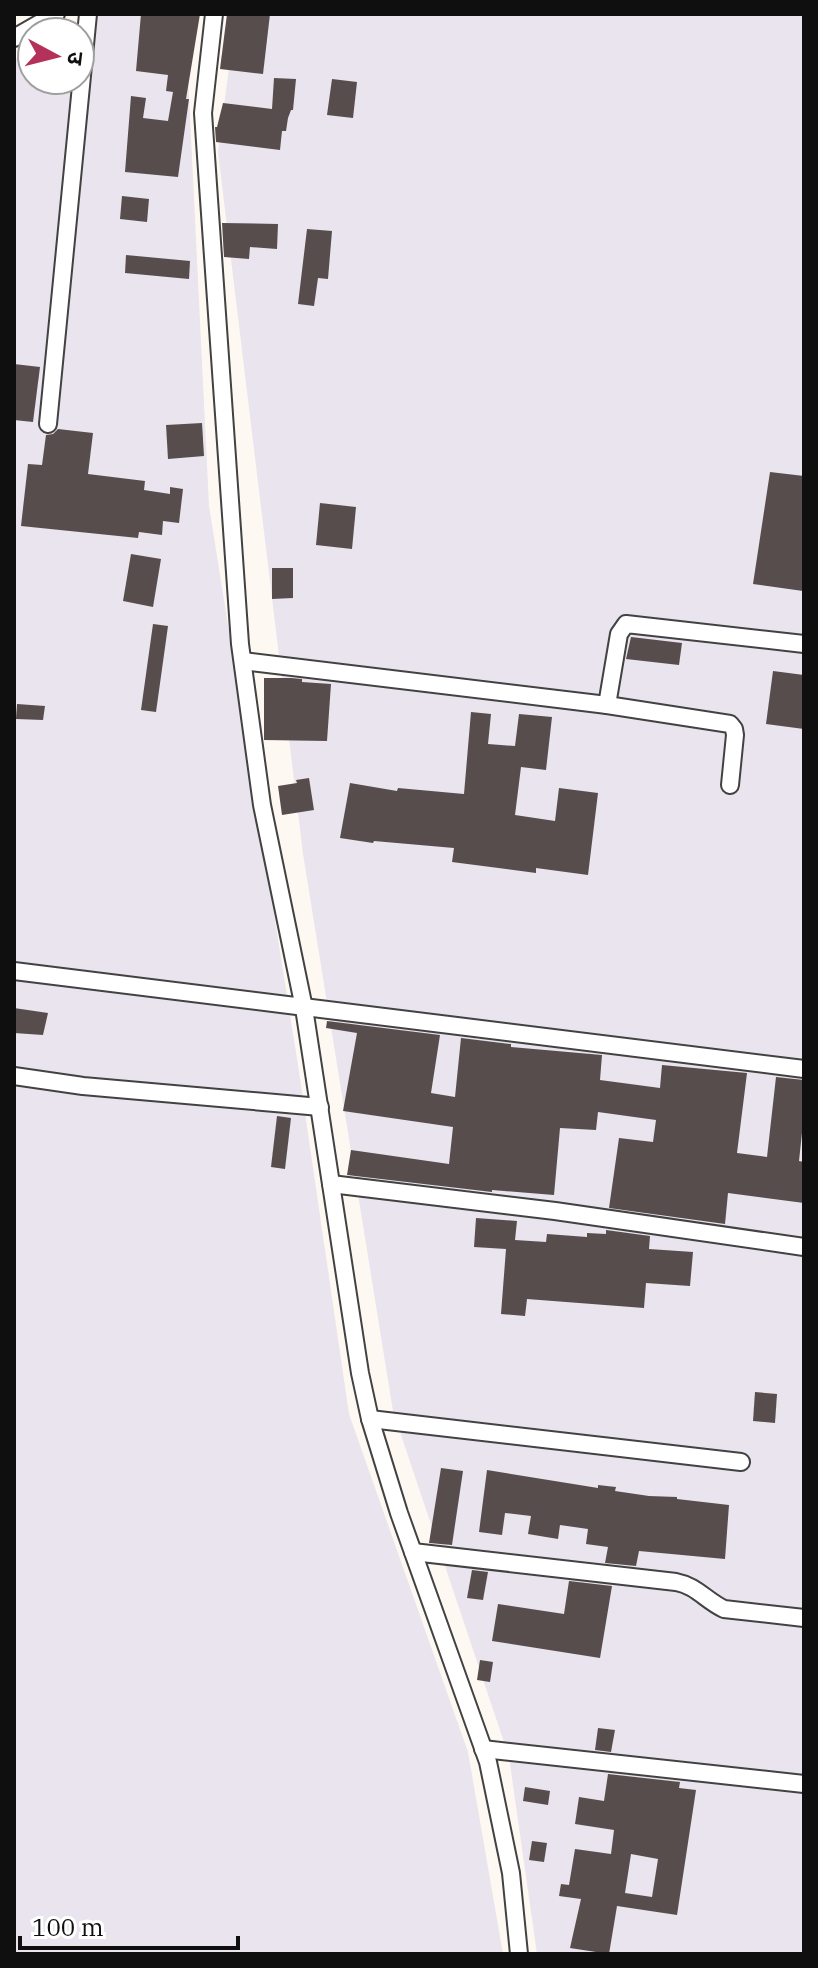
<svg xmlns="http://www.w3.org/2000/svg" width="818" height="1968" font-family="'IBM Plex Serif','Noto Sans Devanagari',serif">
<rect width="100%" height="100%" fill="#fef8f2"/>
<!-- industrial -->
<g fill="#e9e4ed">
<path d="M97,14H185L209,506L298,1065L349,1414L468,1752L503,1954H14V60L32,50V80H80V32H65Z"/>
<path d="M236,14H804V1954H537L509,1757L393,1411L303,854L218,152Z"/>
</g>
<!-- building -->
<g fill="#574d4c" fill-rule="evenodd">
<path d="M141,14H200L186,99H189L178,177L125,172L131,96L146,98L143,118L168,121L173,92L166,91L168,75L136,71Z"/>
<path d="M227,14H270L263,74L220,69Z"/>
<path d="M274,78L296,79L293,110H291L288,118L286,131H282L280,150L216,142L215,127H217L223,103L272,109Z"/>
<path d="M332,79L357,82L353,118L327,115Z"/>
<path d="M122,196L149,199L147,222L120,219Z"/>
<path d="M222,223L278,224L277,249L250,247L249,259L224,257Z"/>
<path d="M307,229L332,231L328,279L318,278L314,306L298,304Z"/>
<path d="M126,255L190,261L189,279L125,273Z"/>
<path d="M14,364L40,367L33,422L14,420Z"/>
<path d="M202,423L204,456L168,459L166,425Z"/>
<path d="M58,429L93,433L88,474L145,481L144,490L170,494V487L183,489L179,523L163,521L162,535L139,532L138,538L21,526L28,464L42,465L46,435L53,434Z"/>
<path d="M770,472L804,476L803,591L753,584Z"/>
<path d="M320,503L356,507L352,549L316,545Z"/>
<path d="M131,554L161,559L153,607L123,601Z"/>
<path d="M272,568H293V598L272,599Z"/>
<path d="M153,624L168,626L156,712L141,710Z"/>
<path d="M631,637L682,643L679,665L626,659Z"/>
<path d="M773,671L804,675V729L766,724Z"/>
<path d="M264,678H291L302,679V682L331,684L327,741L264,740Z"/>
<path d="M17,704L45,706L43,720L16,719Z"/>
<path d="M471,712L491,714L488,744L515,746L519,714L552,717L546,770L521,767L515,815L555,821L559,788L598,793L588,875L536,868V873L452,862L454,848L374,841L373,843L340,838L350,783L397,791L398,788L464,794Z"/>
<path d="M309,778L314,810L282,815L278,786L297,783L296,780Z"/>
<path d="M14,1008L48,1013L43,1035L14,1033Z"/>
<path d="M327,1021L440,1035L431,1093L455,1097L461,1038L511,1044V1047L602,1055L600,1080L660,1088L662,1065L747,1073L737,1153L767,1157L776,1077L804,1080V1114L799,1161L804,1162V1203L728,1193L725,1224L609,1208L619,1138L653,1142L656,1120L598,1112L596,1130L560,1128L554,1195L492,1190V1192L347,1175L351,1150L449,1164L453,1127L343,1111L357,1033L326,1028Z"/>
<path d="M277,1116L291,1118L285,1169L271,1167Z"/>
<path d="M476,1218L517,1221L515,1240L546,1242L547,1234L587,1237V1233L606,1234V1230L650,1236L649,1249L693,1252L690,1286L646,1283L644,1308L527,1299L525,1316L501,1314L506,1249L474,1247Z"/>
<path d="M755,1392L777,1394L775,1423L753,1421Z"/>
<path d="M441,1468L463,1471L452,1545L429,1543Z"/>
<path d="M487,1470L598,1488V1485L616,1487L615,1491L649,1496L677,1497V1499L729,1505L725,1559L639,1551L636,1566L605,1563L608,1547L586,1544L588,1529L560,1525L558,1539L528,1534L531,1516L505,1513L502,1535L479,1532Z"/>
<path d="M472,1570L488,1572L483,1600L467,1598Z"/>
<path d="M569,1581L612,1586L600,1658L492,1641L498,1604L564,1614Z"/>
<path d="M480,1660L493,1662L490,1682L477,1680Z"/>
<path d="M598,1728L615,1730L611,1752L595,1750Z"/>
<path d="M608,1774L680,1782L679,1788L696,1790L677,1915L617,1906L609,1954L570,1948L581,1899L559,1896L561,1884L569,1885L575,1849L611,1854L614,1830L575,1824L579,1797L604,1801ZM631,1854L658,1859L652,1897L625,1893Z"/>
<path d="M525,1787L550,1791L548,1805L523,1801Z"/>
<path d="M532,1841L547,1843L544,1862L529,1860Z"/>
</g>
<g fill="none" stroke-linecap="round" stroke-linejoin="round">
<defs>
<g id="minor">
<path d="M214,14L203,113L240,644L262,805L304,1008L360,1373L370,1419L399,1513L488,1762L511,1873L519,1954"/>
<path d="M14,38L56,14"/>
<path d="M48,424L88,14"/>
<path d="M243,661L607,705L619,634L626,624L804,644"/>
<path d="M607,705L730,724L734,729L735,735L730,785"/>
<path d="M14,971L804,1069"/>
<path d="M14,1076L83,1086L320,1107"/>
<path d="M331,1184L555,1211L804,1247"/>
<path d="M370,1419L741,1462"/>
<path d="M413,1552L676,1582C697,1586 705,1600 724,1609L804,1618"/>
<path d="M483,1749L804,1784"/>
</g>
</defs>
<!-- minor casing -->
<use href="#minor" stroke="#424242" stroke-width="20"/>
<!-- minor -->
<use href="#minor" stroke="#fff" stroke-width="16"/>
</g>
<!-- border -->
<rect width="818" height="1968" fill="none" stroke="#0f0f0f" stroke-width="32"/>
<!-- north arrow -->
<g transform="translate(56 56) rotate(97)"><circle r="38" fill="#ffffff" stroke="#9f9f9f" stroke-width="2"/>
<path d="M0-6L14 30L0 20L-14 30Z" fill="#b4325a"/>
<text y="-12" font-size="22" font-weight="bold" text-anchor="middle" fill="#0f0f0f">उ</text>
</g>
<!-- scale -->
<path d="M20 1936v12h218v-12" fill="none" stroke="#0f0f0f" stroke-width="4"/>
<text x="32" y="1936" font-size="24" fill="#0f0f0f" stroke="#ffffff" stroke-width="6" paint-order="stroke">100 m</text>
</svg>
